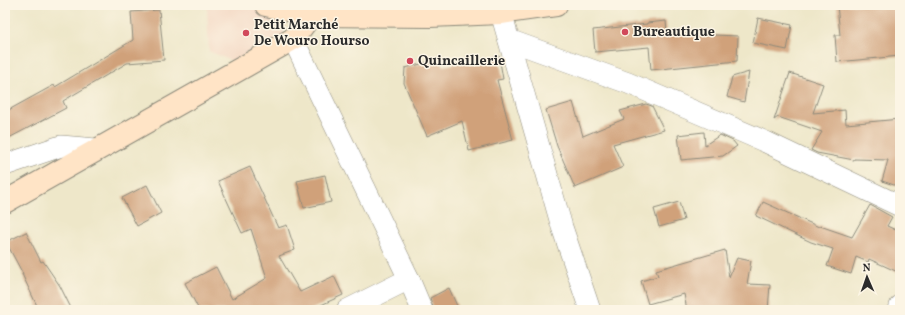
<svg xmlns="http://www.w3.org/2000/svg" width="905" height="315" font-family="Vollkorn,serif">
<rect width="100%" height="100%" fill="#fcf5e5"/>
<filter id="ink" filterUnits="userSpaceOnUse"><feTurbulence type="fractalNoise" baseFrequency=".025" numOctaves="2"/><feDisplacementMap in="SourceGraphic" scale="8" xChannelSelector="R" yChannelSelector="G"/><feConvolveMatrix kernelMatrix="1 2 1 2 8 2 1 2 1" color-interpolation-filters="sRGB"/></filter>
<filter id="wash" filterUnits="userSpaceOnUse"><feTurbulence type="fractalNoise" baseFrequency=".012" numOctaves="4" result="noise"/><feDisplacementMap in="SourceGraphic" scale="16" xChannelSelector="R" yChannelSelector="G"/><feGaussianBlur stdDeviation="0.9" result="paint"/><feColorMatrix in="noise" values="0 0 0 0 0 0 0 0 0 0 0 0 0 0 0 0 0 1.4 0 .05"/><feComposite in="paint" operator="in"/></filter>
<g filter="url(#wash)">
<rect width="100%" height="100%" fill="#eee7c9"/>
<!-- built -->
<path fill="#f3d4bf" d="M207,5H276L290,16L277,51L251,70L209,51Z"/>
<g id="blocks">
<!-- building -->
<g fill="#d0a17a">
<path d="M837,5H900V56L837,62L835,35H840Z"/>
<path d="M159,10L164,60L127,63L63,101L66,108L5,140V112L54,85L55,87L133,40L131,12Z"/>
<path d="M758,18L792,25L787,50L753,43Z"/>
<path d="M666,21L667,33L738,36L737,61L651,70L649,47L595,52L593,30L647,24V23Z"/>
<path d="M499,56L503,79L497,80L513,140L469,151L462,121L427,136L404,83L405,68L441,59L443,66Z"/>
<path d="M749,72L744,102L727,97L732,77Z"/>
<path d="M790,73L823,84L813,113L845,110L846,124L900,119V187L882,181L888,160L854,159V160L817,153L811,150L822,132L778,117L774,120Z"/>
<path d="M573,102L583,136L624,119L620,111L646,104L652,106L664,130L613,144L623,167L575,188L557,146L546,110Z"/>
<path d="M704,132L705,145L720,135L733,141L737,146L723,156L681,160L678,135Z"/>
<path d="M250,167L278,228L287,225L295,250L279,256L300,292L334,276L343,295L310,310H199L185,283L216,267L232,299L267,278L251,229L242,233L218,181Z"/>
<path d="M325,175L331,202L304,208L297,181Z"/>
<path d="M147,185L161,213L137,226L122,198Z"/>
<path d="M679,202L684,220L659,227L654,209Z"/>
<path d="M763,202L819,227L820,226L852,237L870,205L872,206L892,217L887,226L900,232V273L869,259L868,262L856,257L851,274L827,266L833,249L811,242L756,216Z"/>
<path d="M26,232L41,262L43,261L60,286L72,310H39L22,274H23L6,242Z"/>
<path d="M725,250L729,277L737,258L751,261L747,284L770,285L768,310H687L684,294L648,304L641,281L658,276L656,270Z"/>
<path d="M449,288L457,306L449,310H434L430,298Z"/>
</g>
</g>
</g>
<g filter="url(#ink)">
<use href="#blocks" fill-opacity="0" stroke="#8c897a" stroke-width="1"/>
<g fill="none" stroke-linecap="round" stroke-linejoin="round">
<defs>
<g id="street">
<path d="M501,13L562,227L590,310"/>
<path d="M293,39L409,279L422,310"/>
<path d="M509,40L628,83L766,142L900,206"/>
<path d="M5,165L61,146L96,149"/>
<path d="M347,310L409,279"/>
<path d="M899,310L900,306"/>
</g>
<g id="secondary">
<path d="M266,5L311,15L430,16L501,13L556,5"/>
<path d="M5,202L293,39L311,15"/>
</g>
</defs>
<!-- street casing -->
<use href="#street" stroke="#8c897a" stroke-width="22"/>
<!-- secondary casing -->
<use href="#secondary" stroke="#8c897a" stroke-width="24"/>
<!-- street -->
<use href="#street" stroke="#fff" stroke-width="21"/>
<!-- secondary -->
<use href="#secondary" stroke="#ffe4c6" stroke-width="22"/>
</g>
</g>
<!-- markers -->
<g fill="#d1495b" stroke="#fcf5e5" stroke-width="1.5">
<circle cx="625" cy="32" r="4"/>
<circle cx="246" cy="33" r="4"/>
<circle cx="410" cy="61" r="4"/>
</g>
<g text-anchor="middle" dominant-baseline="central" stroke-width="3" stroke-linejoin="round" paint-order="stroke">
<!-- poi labels -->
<g font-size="14" font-weight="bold" fill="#2b2b2b" stroke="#fcf5e5" text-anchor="start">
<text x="254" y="25">Petit Marché<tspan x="254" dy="16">De Wouro Hourso</tspan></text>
<text x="633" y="32">Bureautique</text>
<text x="418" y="61">Quincaillerie</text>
</g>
</g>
<!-- margin -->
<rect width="905" height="315" fill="none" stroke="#fcf5e5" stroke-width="20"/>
<!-- north arrow -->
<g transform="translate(867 277) rotate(358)" stroke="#fcf5e5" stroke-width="3" paint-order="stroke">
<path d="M0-3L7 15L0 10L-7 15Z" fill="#2b2b2b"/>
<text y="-6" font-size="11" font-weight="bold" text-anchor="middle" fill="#2b2b2b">N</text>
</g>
</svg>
